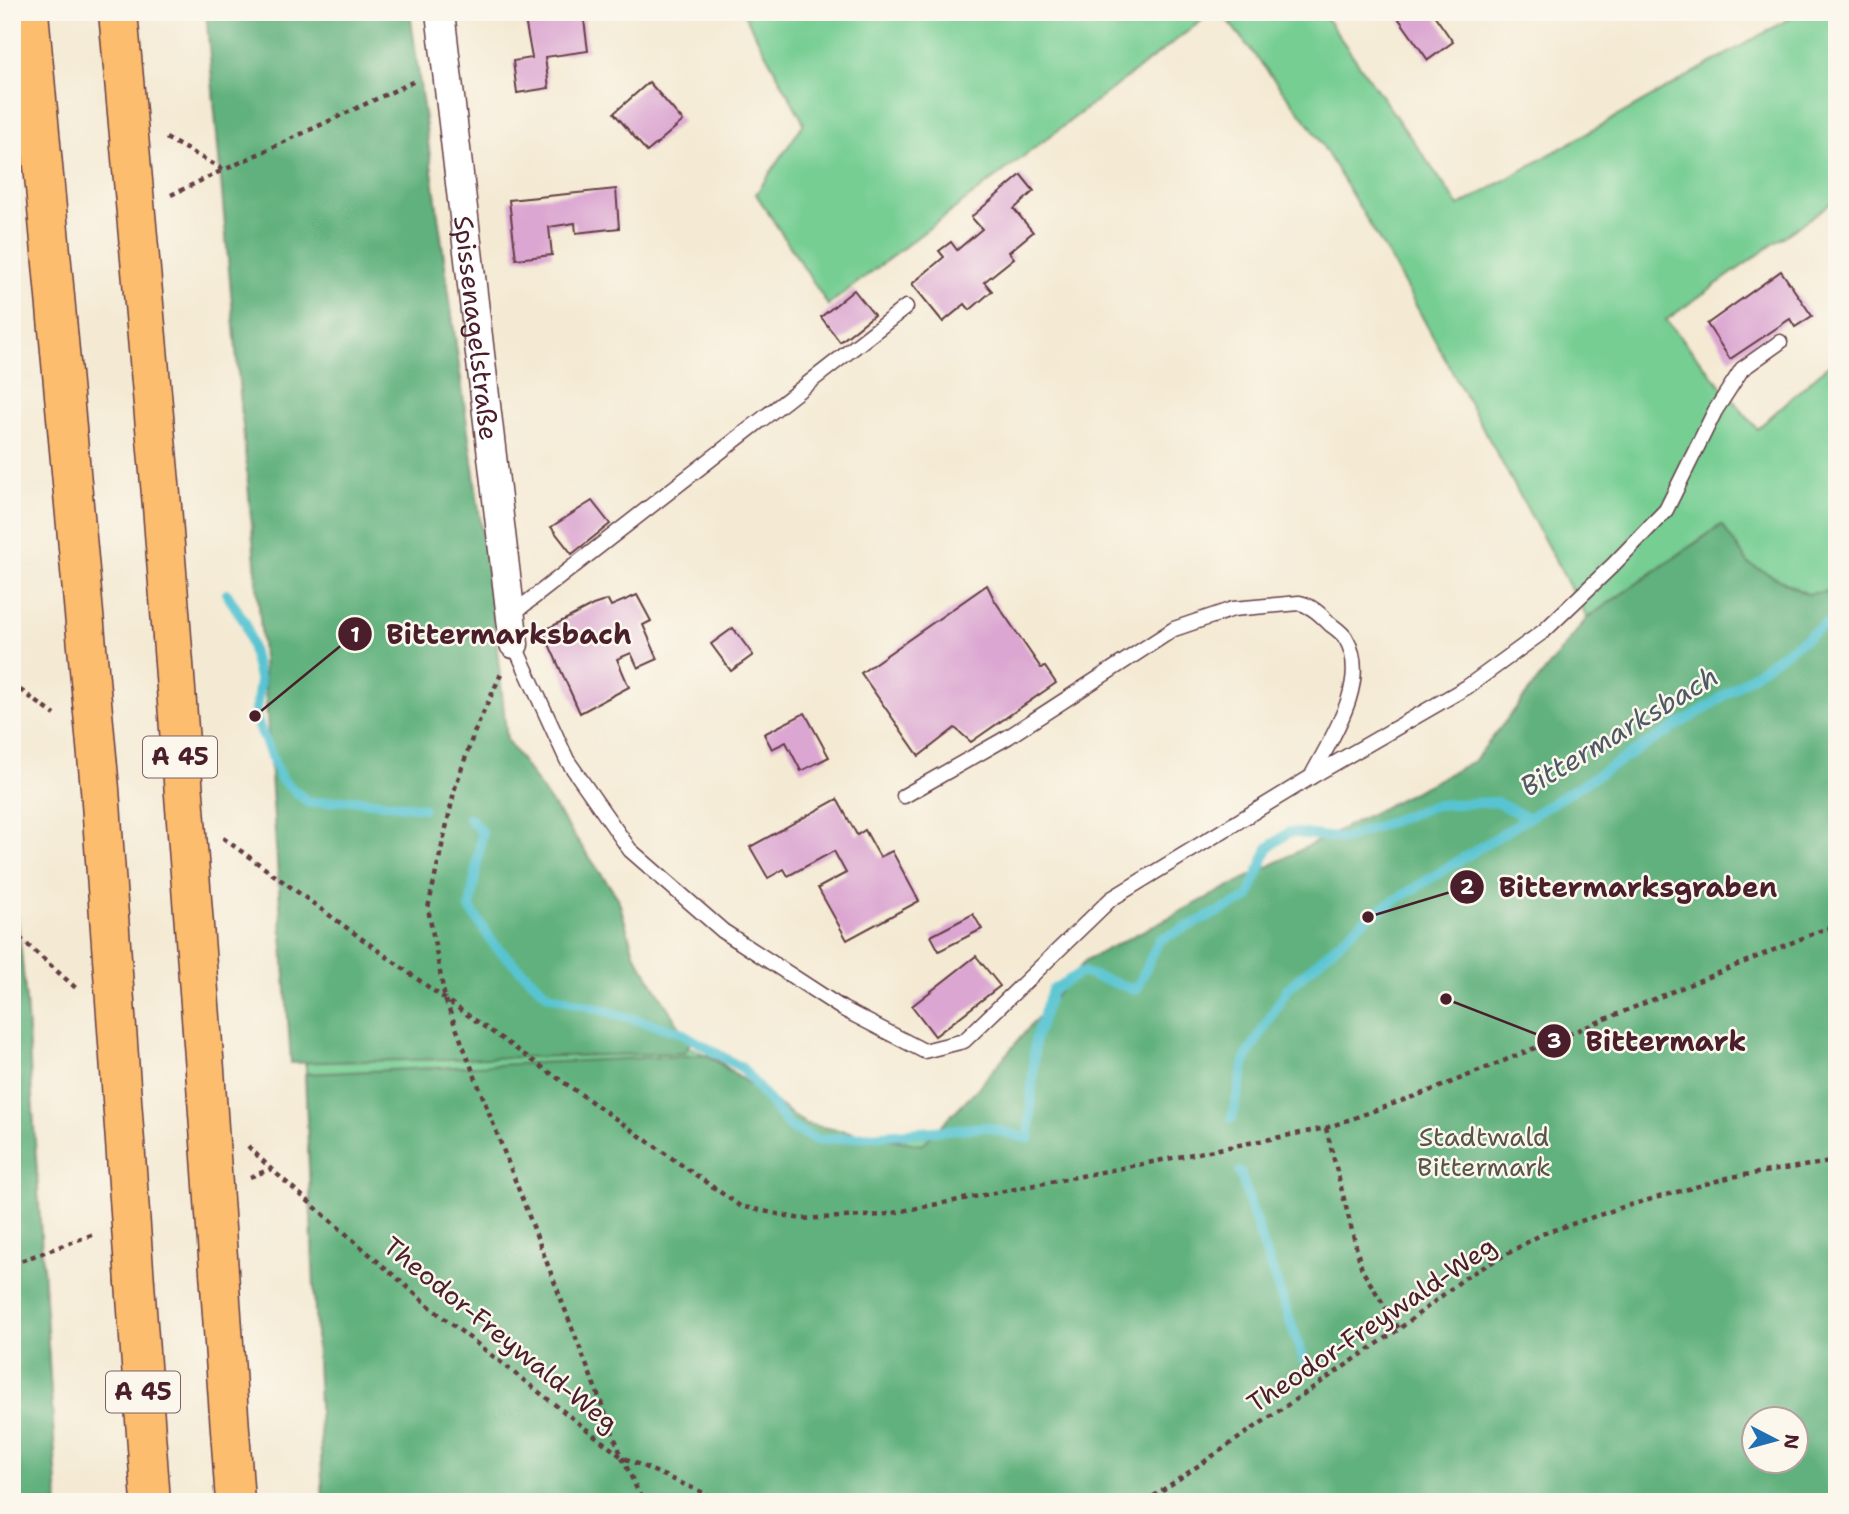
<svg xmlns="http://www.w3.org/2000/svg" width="1849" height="1514" font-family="'Shantell Sans',sans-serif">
<rect width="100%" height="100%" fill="#fbf7ec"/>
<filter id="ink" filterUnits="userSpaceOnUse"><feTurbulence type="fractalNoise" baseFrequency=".0143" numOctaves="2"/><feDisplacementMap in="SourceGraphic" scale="14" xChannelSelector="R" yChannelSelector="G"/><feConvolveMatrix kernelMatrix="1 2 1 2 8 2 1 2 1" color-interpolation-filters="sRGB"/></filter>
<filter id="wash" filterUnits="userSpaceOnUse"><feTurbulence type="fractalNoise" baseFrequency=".00686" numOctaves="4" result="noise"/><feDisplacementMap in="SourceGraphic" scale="28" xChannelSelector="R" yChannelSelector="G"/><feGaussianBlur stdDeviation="1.57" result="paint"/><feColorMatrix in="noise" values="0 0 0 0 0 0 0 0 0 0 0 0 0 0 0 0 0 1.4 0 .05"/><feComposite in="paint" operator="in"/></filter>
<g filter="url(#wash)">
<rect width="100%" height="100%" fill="#f4ead4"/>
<!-- green -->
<g fill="#76ce93" stroke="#60765f" stroke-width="2" fill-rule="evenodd">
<path d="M743,12H1213L828,305L756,194L804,123Z"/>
<path d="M1221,12H1322L1459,206L1801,12H1837V199L1666,320L1757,429L1837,357V1502L319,1237L289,850L672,1040L718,1060L741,1079L791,1137L872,1143L916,1136L961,1132L1475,783L1721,525L1587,618L1391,260L1312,128ZM1755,1420H1797V1462H1755Z"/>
</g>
<!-- forest -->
<g fill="#60b17d" stroke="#556854" stroke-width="2" fill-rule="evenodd">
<path d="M206,12H410L493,612L507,740L618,898L634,953L690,1043L684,1053L291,1063L261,630Z"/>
<path d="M1722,525L1749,564L1807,594L1837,590V1502H323L305,1074L707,1055L806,1124L922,1145L978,1088L1086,960L1474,761L1587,618ZM1755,1420H1797V1462H1755Z"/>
<path d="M12,868L26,1000L58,1502H12Z"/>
</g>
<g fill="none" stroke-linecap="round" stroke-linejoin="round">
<!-- stream -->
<g stroke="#59c4d2" stroke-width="10">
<path d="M227,594L246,624L260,682L255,716L281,779L309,803L355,800L423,808"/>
<path d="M469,818L482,832L470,908L495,946L548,995L680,1032L742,1068L790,1127L817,1140L986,1127L1029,1139L1035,1039L1052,990L1082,972L1136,990L1159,940L1248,898L1268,848L1289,832L1344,839L1435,805L1496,802L1528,818L1712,704L1837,616"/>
<path d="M1232,1118L1246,1058L1287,989L1368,917L1528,818"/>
<path d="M1240,1172L1263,1245L1304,1360"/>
</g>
</g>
<g id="blocks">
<!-- building -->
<g fill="#dba6d1">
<path d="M526,12H583L588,51L545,57L549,88L517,93L513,61L532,58L524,14Z"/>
<path d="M1394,12H1432L1453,42L1428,60Z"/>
<path d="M649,82L683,121L647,152L614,113Z"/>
<path d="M1021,175L1034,191L1014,209L1033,232L1009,252L1014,258L984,282L992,291L970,310L965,304L943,322L912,284L944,257L939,251L951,242L957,250L982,229L971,217Z"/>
<path d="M616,189L619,228L576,233L575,223L549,227L552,255L516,259L509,200Z"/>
<path d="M1781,271L1812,316L1795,327L1790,319L1730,359L1707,324Z"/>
<path d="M854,290L874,315L840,342L821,317Z"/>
<path d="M592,501L610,524L572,554L551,527Z"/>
<path d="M987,585L995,601L1041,668L1045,667L1056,683L971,742L955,728L919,756L861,673Z"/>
<path d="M637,595L651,621L643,625L658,659L638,668L631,653L617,659L629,687L580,713L543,631L593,605L608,600L611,606Z"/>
<path d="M733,628L753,655L731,671L711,644Z"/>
<path d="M805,713L829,757L801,771L786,742L772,749L764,734Z"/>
<path d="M837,799L857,835L865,830L880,857L892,851L919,901L847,940L818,888L846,873L834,851L788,876L784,869L768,878L750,847Z"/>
<path d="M973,914L982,929L939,951L931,936Z"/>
<path d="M976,956L1000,986L935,1036L912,1006Z"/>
</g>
</g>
</g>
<g filter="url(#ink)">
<use href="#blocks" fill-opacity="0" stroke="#643d44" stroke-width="2"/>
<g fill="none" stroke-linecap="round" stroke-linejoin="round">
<defs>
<g id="service">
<path d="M511,615L906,307"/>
<path d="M514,644L567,760L630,850L723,931L843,1009L924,1051L964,1041L1111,899L1311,777L1467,687L1544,631L1613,565L1666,510L1715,411L1742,369L1780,342"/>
<path d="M904,796L1008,737L1174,629L1233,609L1299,603C1311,605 1321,615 1330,624C1335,628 1343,633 1346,639C1371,681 1330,740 1311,777"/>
</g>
<g id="minor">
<path id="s1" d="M440,12L514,644"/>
</g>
<path id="motorway" d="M135,1283L151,1502"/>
</defs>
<!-- service casing -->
<use href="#service" stroke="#643d44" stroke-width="17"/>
<!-- minor casing -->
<use href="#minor" stroke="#643d44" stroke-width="31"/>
<!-- motorway casing -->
<use href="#motorway" stroke="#643d44" stroke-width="41"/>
<!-- path -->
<g stroke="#643d44" stroke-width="4.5" stroke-dasharray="5 5" stroke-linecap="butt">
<path d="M166,138L224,170L417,80"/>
<path d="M171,195L223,170"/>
<path d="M501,674L474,733L455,788L428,908L445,999L622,1457L643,1502"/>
<path d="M12,684L55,715"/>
<path d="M223,838L445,999L740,1206L801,1219L882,1215L1326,1128L1440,1087L1837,924"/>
<path d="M12,931L77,989"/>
<path d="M1326,1128L1362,1270L1399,1329"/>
<path d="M248,1146L271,1169L435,1311L622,1457L724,1502"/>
<path d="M250,1177L271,1169"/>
<path d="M12,1264L94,1234"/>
<path d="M1145,1502L1399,1329L1466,1277L1542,1234L1623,1207L1731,1177L1837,1161"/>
</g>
<!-- service -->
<use href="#service" stroke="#fff" stroke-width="14"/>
<!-- minor -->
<use href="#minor" stroke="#fff" stroke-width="28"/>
<!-- motorway -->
<use href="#motorway" stroke="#fcbd6e" stroke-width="38"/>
<defs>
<g id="motorway-bridge">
<path d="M29,12L100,789L135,1283"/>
<path d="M118,12L162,506L205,1070L235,1502"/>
</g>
</defs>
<!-- motorway-bridge casing -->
<use href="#motorway-bridge" stroke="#643d44" stroke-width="41" stroke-linecap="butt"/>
<!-- motorway-bridge -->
<use href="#motorway-bridge" stroke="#fcbd6e" stroke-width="38"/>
</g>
</g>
<g text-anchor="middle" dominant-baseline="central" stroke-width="5" stroke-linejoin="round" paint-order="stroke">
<!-- shield labels -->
<g fill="#fbf7ec" stroke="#7f6065" stroke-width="2">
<rect x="143" y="736.5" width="74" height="41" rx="5"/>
<rect x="106" y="1371.5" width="74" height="41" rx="5"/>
</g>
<g font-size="24" font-weight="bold" fill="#4a1f2b">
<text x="180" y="757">A 45</text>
<text x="143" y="1392">A 45</text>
</g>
<!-- street labels -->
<g font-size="26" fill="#4a1f2b" stroke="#fbf7ec">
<text stroke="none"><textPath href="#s1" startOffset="318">Spissenagelstraße</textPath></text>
<text transform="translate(1371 1324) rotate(-34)">Theodor-Freywald-Weg</text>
<text transform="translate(501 1334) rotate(39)">Theodor-Freywald-Weg</text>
</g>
<!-- park labels -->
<g font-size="26" fill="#57544a" stroke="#fbf7ec">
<text x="1484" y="1136">Stadtwald<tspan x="1484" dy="30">Bittermark</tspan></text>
</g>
<!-- water labels -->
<g font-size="28" font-style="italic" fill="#4f5965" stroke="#fbf7ec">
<text transform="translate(1619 731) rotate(-31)">Bittermarksbach</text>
</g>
</g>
<!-- callouts -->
<path fill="none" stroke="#4a1f2b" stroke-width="2.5" d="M255 716L355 634M1368 917L1467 887M1446 999L1554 1041"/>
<g fill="#4a1f2b" stroke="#fbf7ec" stroke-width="2.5">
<circle cx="255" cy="716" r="7"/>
<circle cx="1368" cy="917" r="7"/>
<circle cx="1446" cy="999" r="7"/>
<circle cx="355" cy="634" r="18"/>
<circle cx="1467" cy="887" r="18"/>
<circle cx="1554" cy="1041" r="18"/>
</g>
<g font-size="21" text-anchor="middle" font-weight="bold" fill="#fff">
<text x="355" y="642">1</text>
<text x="1467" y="894">2</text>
<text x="1554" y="1048">3</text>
</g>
<g font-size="28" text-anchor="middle" font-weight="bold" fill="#4a1f2b" stroke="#fbf7ec" stroke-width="5" stroke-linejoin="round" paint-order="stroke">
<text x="509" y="644">Bittermarksbach</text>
<text x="1638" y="897">Bittermarksgraben</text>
<text x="1666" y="1051">Bittermark</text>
</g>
<!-- margin -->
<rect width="1849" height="1514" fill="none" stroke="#fbf7ec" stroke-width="42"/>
<!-- north arrow -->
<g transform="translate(1775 1440) rotate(96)"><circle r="33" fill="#fbf7ec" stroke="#b4a19f" stroke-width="2"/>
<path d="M0-5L12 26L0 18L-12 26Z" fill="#1f6fb2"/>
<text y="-10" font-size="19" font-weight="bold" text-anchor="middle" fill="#4a1f2b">N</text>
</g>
</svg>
